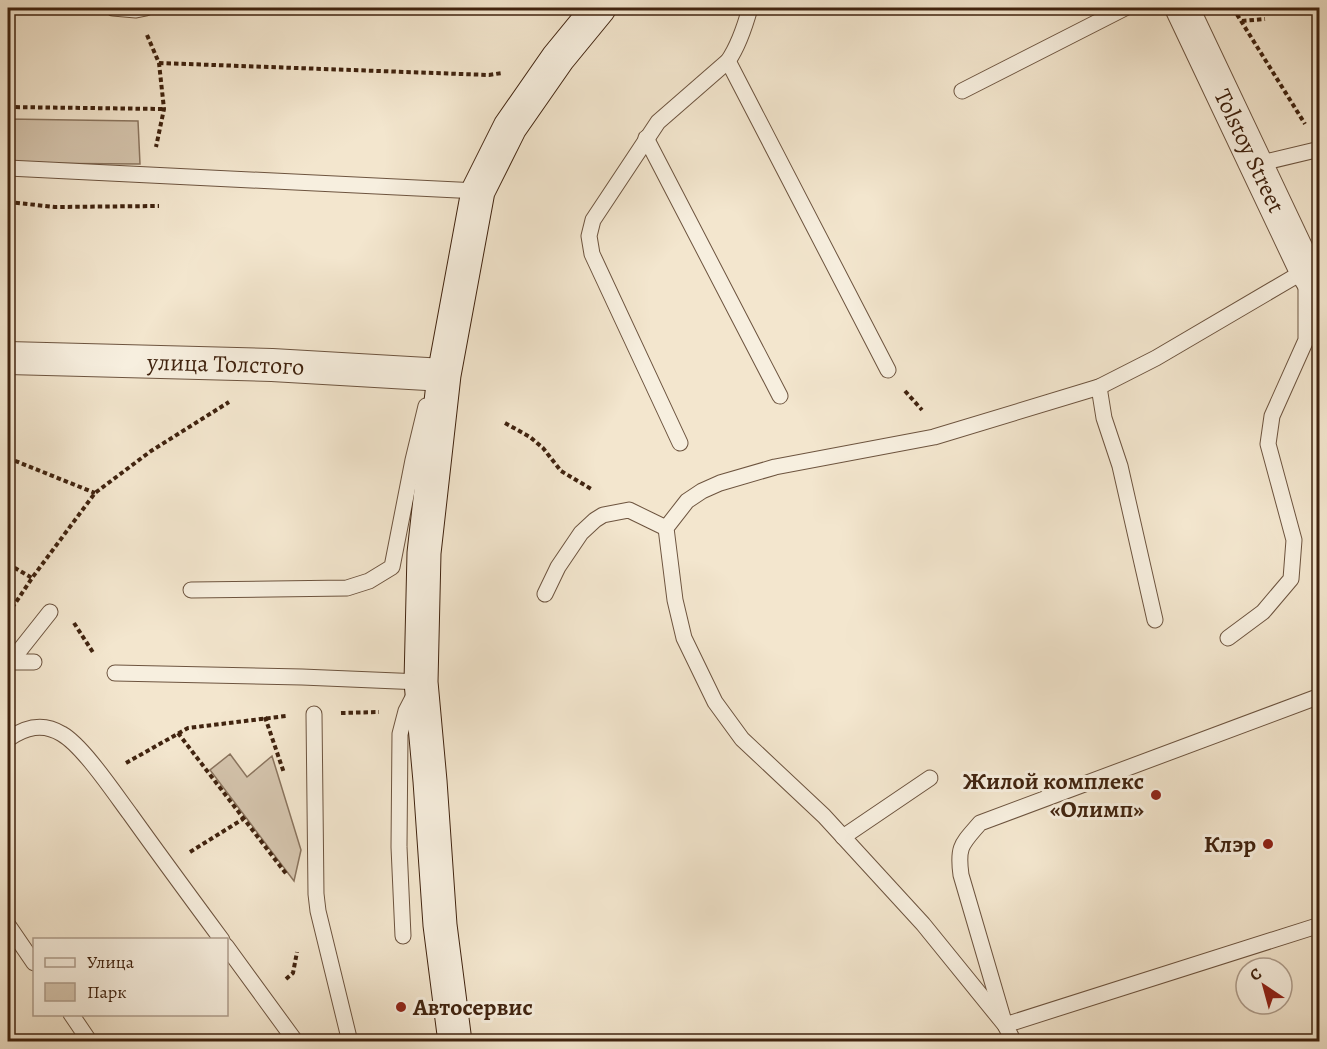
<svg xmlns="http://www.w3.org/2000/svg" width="1327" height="1049" font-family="Alegreya,serif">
<rect width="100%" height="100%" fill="#f3e6ce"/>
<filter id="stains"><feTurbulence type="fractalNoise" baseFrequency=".00333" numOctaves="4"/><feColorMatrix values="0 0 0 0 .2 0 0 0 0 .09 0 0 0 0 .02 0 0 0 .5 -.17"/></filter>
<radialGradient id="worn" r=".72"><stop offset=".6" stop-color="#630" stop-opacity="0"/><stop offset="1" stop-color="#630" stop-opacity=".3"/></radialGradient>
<!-- green -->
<g fill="#d5c5ae" stroke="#8a745e" stroke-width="1.5">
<path d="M8,119L138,121L140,164L8,163Z"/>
<path d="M230,754L247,777L272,756L301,850L294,881L210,770Z"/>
</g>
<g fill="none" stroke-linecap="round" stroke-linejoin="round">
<defs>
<g id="service">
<path d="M113,8L136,10L146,8"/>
<path d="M728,61L888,370"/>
<path d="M962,91L1125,8"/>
<path d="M646,138L780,396"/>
<path d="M1257,164L1320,149"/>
<path d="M8,168L478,191"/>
<path d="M1099,387L1104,418L1120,466L1155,620"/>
<path d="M680,443L592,254L589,236L593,220L658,122L728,61C739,45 745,26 750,8"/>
<path d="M191,590L347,588L369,581L392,567L413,460L426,406"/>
<path d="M545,594L558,567L581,533L595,520L603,515L629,510L666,528"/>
<path d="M1228,638L1263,612L1291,579L1294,540L1268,444L1272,416L1306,340V282"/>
<path d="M11,662H34"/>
<path d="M8,665L50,612"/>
<path d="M115,673L302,677L421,682L406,711L400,734L399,847L403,936"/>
<path d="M1320,696L980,823C962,844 957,846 961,875L1005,1025L1320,925"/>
<path d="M314,714L316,894L318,911L350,1042"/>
<path d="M8,739C25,727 43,722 62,734C83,746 115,794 130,814C160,856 191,898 222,940"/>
<path d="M843,837L930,778"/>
<path d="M8,925L34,963"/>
<path d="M226,946L296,1042"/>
<path d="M71,1014L90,1042"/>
<path d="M1014,1042L1005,1025L923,924L824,816L742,739L715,702L684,638L675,600L666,528L687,501L702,491L720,483L775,467L934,437L1099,387L1156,358L1306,270"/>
</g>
<g id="minor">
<path id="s1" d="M8,358L272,365L444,375"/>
</g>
<g id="tertiary">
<path id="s2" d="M1182,8L1306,270L1320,292"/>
</g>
<path id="secondary" d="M455,1042L440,925L430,781L421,682L424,553L444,375L478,191L510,127L558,58L599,8"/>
</defs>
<!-- service casing -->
<use href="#service" stroke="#6d543f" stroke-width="17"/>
<!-- minor casing -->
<use href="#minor" stroke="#6d543f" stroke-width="34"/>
<!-- tertiary casing -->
<use href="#tertiary" stroke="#6d543f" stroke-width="35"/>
<!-- secondary casing -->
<use href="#secondary" stroke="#40230f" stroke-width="35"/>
<!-- path -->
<g stroke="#40230f" stroke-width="4" stroke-dasharray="4.5 3" stroke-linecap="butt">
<path d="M1233,8L1305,124"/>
<path d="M1242,21L1265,19"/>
<path d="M147,35L159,63L164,109L156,147"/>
<path d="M159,63L489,75L502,73"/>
<path d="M8,107L164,109"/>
<path d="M8,202L55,207L159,206"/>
<path d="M905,391L922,410"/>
<path d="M505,423L530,437L543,448L561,471L593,490"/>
<path d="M8,458L95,493"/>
<path d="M8,564L32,578"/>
<path d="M8,614L32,578L95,493L151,451L229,402"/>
<path d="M74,623L94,654"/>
<path d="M341,713L379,712"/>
<path d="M265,717L284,773"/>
<path d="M178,733L287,875"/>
<path d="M126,763L188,728L286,716"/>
<path d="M190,852L243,819"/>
<path d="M286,979L293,973L297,952"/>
</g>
<!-- service -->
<use href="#service" stroke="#f7efdf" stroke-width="15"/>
<!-- minor -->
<use href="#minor" stroke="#f7efdf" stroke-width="32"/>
<!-- tertiary -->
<use href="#tertiary" stroke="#f7efdf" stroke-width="33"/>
<!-- secondary -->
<use href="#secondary" stroke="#f7efdf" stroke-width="33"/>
</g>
<!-- markers -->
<g fill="#8f2418" stroke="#f7efdf" stroke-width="2">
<circle cx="1156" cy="795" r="6"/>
<circle cx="1268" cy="844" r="6"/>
<circle cx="401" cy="1007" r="6"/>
</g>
<g text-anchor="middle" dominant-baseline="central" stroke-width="6" stroke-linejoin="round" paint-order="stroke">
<!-- street labels -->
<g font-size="24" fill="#40230f" stroke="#f7efdf">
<text stroke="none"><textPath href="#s2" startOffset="158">Tolstoy Street</textPath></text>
<text stroke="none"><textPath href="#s1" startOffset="218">улица Толстого</textPath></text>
</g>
<!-- poi labels -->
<g font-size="24" font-weight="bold" fill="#40230f" stroke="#f7efdf" text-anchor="end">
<text x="1144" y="781">Жилой комплекс<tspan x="1144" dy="28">«Олимп»</tspan></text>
<text x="1256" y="844">Клэр</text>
<text x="413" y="1007" text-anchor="start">Автосервис</text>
</g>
</g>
<!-- margin -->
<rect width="1327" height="1049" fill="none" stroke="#f3e6ce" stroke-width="30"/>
<rect x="9" y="9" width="1309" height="1031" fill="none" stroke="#40230f" stroke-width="3"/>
<rect x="15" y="15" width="1297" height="1019" fill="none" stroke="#40230f" stroke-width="1.5"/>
<!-- legend -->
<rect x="33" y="938" width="195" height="78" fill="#f7efdf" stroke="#ae9d8c" stroke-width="1.5"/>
<rect x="45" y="958" width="30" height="9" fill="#f7efdf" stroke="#ae9d8c" stroke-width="1.5"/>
<text x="87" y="968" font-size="18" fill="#40230f">Улица</text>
<rect x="45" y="983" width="30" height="18" fill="#d5c5ae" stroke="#ae9d8c" stroke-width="1.5"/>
<text x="87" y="998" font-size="18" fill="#40230f">Парк</text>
<!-- north arrow -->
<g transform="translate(1264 986) rotate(324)"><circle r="28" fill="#f7efdf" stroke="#ae9d8c" stroke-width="1.5"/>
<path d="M0-4.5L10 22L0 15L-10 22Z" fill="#8f2418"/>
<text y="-9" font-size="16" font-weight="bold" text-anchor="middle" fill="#40230f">С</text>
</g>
<rect width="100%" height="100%" filter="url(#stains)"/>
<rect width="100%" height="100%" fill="url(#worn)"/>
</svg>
